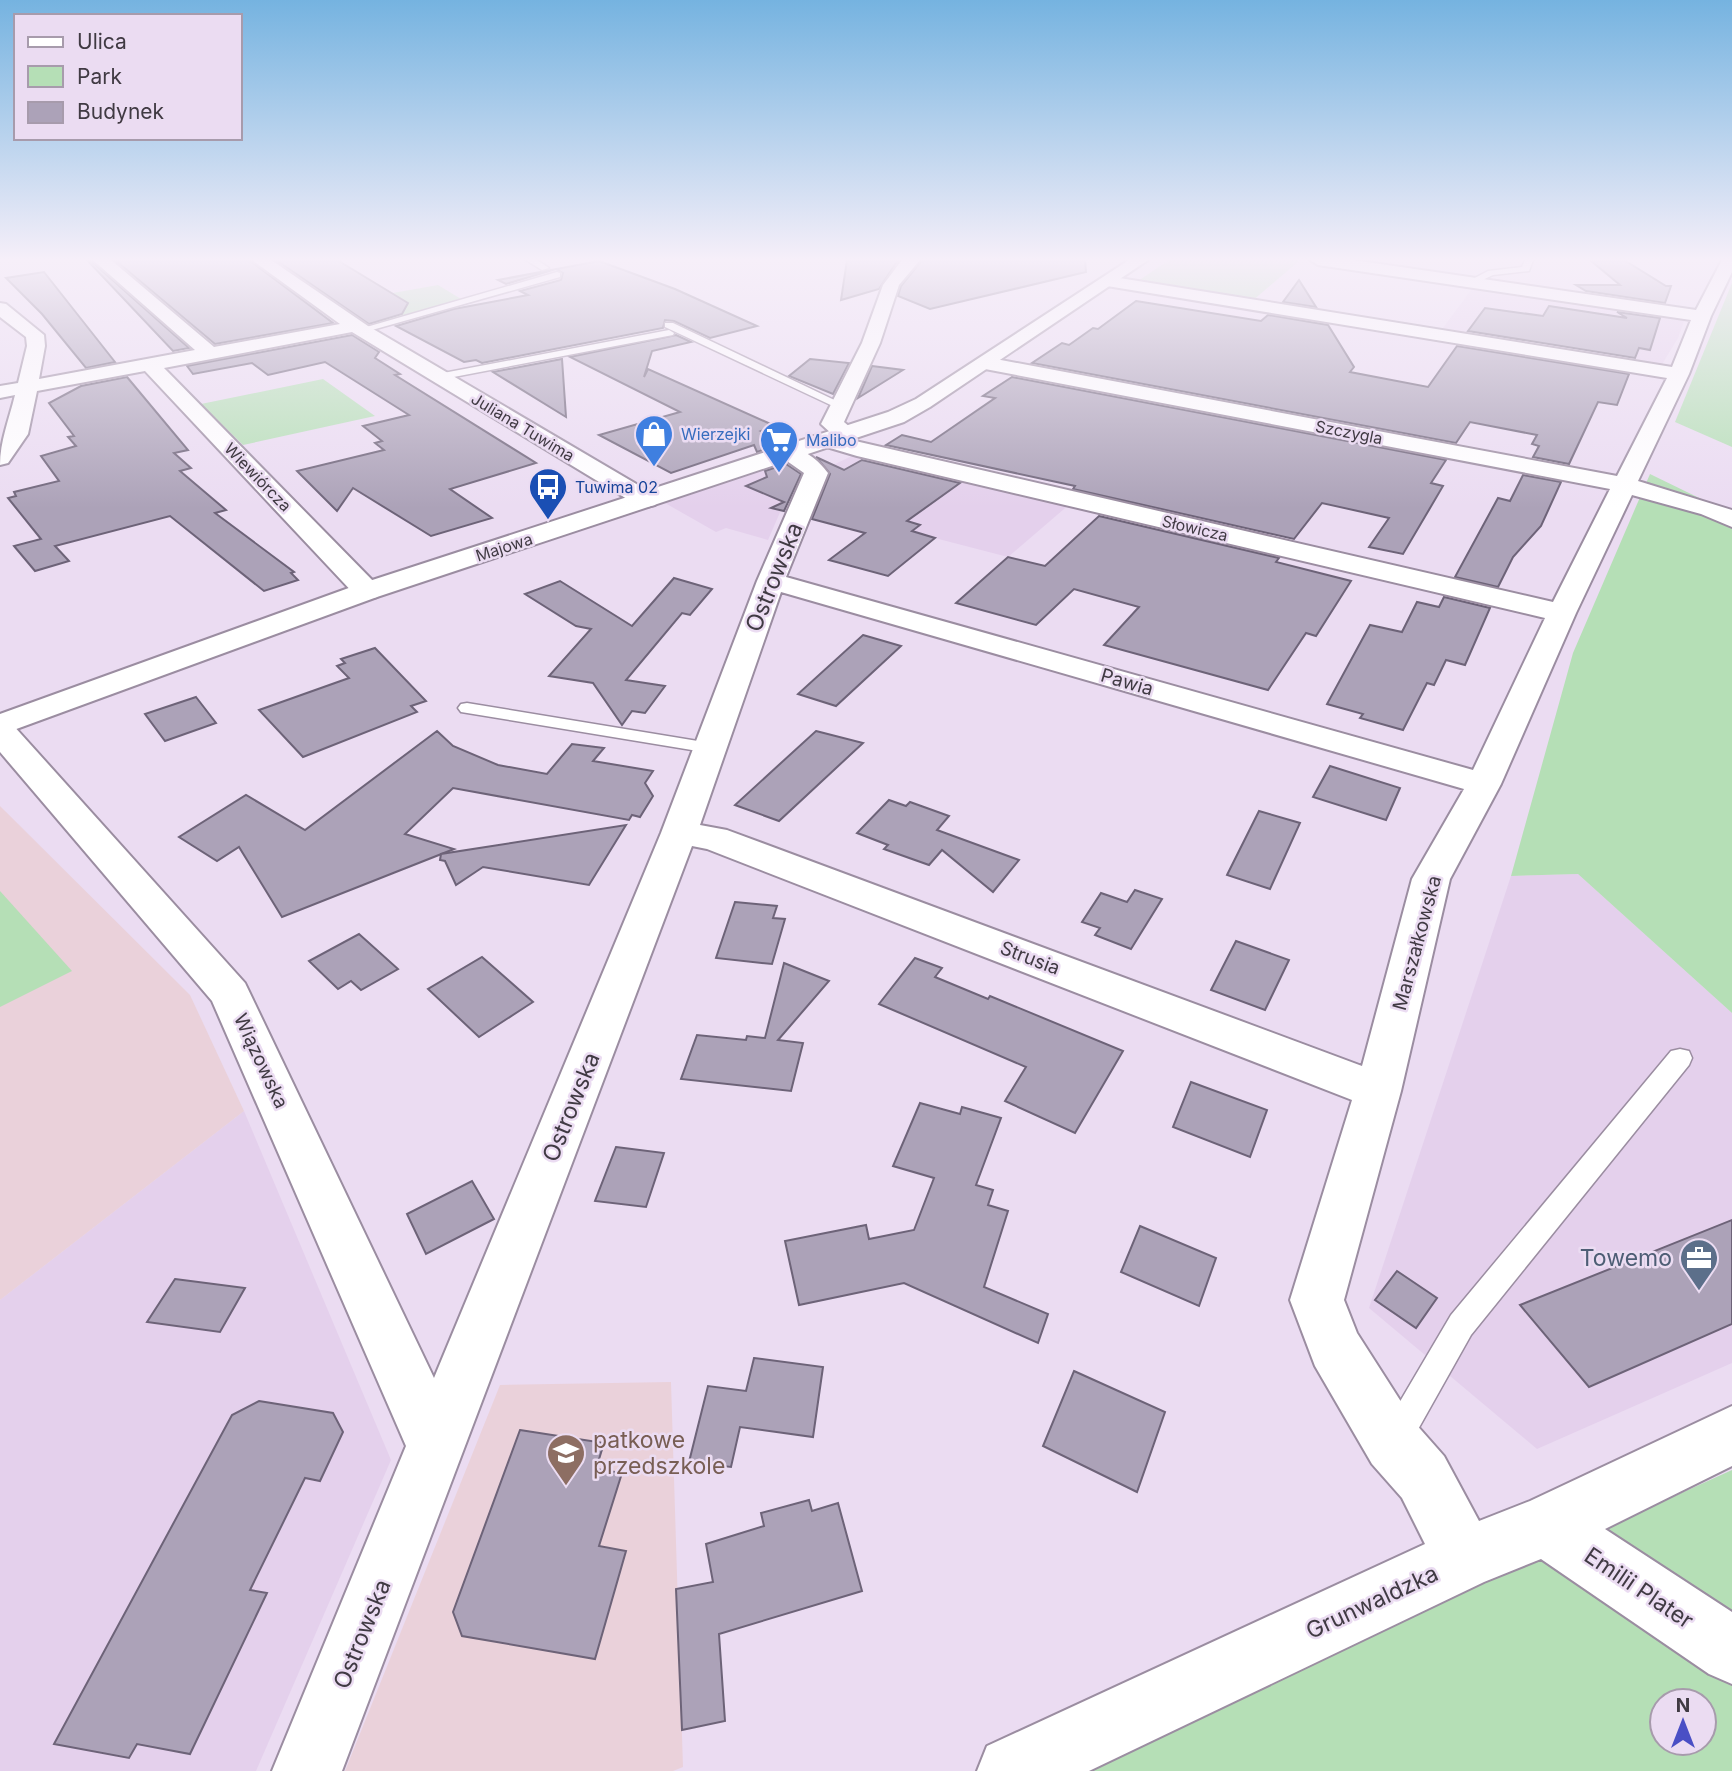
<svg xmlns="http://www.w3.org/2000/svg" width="1732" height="1771" font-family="Inter,sans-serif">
<rect width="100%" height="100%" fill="#ebdcf2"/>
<!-- built -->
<g fill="#e4d0ec">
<path d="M1474,286L1686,316L1678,338L1661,366L1440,332Z"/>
<path d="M854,455L1071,503L1008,557L819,508L833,465Z"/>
<path d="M779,464L797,471L802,479L781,510L768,540L726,528L716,532L665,503Z"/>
<path d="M1578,874L1732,1013V1363L1537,1449L1369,1308L1511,876Z"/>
<path d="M244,1111L391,1460L256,1771H0V1300Z"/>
</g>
<!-- education -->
<g fill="#ead1da">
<path d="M0,806L190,995L244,1111L0,1300Z"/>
<path d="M671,1382L683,1767L673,1771H345L500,1385Z"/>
</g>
<!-- green -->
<g fill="#b5dfb6" fill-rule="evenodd">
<path d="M1169,260H1293L1299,261L1251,302L1147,286L1138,281Z"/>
<path d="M1732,283V447L1675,422Z"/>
<path d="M438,285L461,299L375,324L342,302Z"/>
<path d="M323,379L375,416L243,445L201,404Z"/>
<path d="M1650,474L1732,514V1013L1578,874L1511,876L1573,653Z"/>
<path d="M0,891L72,971L0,1007Z"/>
<path d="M1732,1470V1771H1069ZM1662,1701H1704V1743H1662Z"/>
</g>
<!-- building -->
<g fill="#aca2b8" stroke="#6d6378" stroke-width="2">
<path d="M87,260H90L189,348L173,351Z"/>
<path d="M115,260H249L333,323L215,344Z"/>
<path d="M276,260H337L408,303L402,314L369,324Z"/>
<path d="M847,260H898L879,289L841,300Z"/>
<path d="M922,260H1085L1086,272L930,309L898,296L901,286Z"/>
<path d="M1590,260H1624L1666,286H1671L1665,303L1586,291L1576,285H1620Z"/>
<path d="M599,261L675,289L757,326L710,338L674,321L665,320L663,328L482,363L476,360L464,362L396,326L454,309L528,295L520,291L561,280L563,273L556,269L506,284L498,280Z"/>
<path d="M44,272L115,362L86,368L42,314L6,278Z"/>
<path d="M1299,280L1316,307L1283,302Z"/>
<path d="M1136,301L1261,321L1268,315L1328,325L1354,367L1350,372L1428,387L1457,346L1629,374L1617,405L1598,402L1569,464L1533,457L1539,446L1532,444L1537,435L1470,422L1456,443L1032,363L1062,343L1069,345L1093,328L1098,329Z"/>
<path d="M1549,306L1627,318L1617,312L1660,318L1650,350L1639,348L1635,358L1468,331L1485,308L1543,316Z"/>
<path d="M352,335L379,352L375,358L400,374L395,375L536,463L450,489L492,518L431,536L353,488L337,511L297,471L384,450L375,443L382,441L363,426L409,415L325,362L268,375L252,363L193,374L187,366Z"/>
<path d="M676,335L691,342L652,351L644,377L648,369L775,426L761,431L786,442L757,452L754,445L671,473L599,435L680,412L570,357Z"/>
<path d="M562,359L566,417L493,372Z"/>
<path d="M810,359L849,363L833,394L789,376Z"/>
<path d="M872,366L903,370L858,398Z"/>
<path d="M127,377L188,450L174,453L191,468L180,471L226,510L215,513L294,572L291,573L298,580L264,591L170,516L55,546L69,561L35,571L14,546L41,539L8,498L16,496L14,492L59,481L41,456L76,446L68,437L74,436L49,403L81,386Z"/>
<path d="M1012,377L1446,460L1431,483L1443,486L1403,554L1369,547L1389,518L1322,503L1294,539L1073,489L1075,486L886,445L902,435L931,442L995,398L983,396Z"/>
<path d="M816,457L844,470L862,460L960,483L907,521L920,525L912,531L935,538L888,576L829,560L865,533L812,519L830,474Z"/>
<path d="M786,464L801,474L784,511L771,508L784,502L746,486L767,477L765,471Z"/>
<path d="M1523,475L1561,482L1541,526L1513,557L1498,587L1455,577L1498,498L1510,501Z"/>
<path d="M1099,516L1279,558L1276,562L1351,581L1316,636L1306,633L1268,690L1104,645L1139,607L1074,589L1036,625L956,603L1008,557L1045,566Z"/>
<path d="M674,578L712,589L690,615L682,613L626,680L665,686L645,713L632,711L622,725L593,683L549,676L591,629L576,626L525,594L560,581L632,626Z"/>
<path d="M1444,597L1490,608L1465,665L1446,660L1434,685L1427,683L1403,730L1360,718L1363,714L1327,704L1370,625L1402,632L1417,602L1439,607Z"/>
<path d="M863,635L901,646L836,706L798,694Z"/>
<path d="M375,648L426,701L411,706L417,712L303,757L259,710L349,678L337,666L345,663L341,659Z"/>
<path d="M196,697L216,723L165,741L145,714Z"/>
<path d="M437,731L453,746L498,765L547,774L572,744L604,748L593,761L653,771L645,783L653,796L640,817L632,815L629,820L453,788L405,834L454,849L282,917L239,847L217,861L179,837L246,795L305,830Z"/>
<path d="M816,731L863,743L779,821L735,805Z"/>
<path d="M1330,766L1400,788L1386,820L1313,797Z"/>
<path d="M889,800L906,806L910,802L949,816L937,830L1019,860L993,892L942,850L929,865L884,849L888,845L857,833Z"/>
<path d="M1259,811L1300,823L1270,889L1227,875Z"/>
<path d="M626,825L589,885L483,867L456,885L445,861L440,860L441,854Z"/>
<path d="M1135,890L1162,899L1131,949L1095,935L1100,928L1082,922L1101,893L1127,902Z"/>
<path d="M735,902L777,906L773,918L785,919L772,964L716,958Z"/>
<path d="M359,934L398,969L361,990L351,981L338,989L309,961Z"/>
<path d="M1236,941L1289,960L1265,1010L1211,990Z"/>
<path d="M482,957L533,1002L479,1037L428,989Z"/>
<path d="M915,958L942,968L935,977L988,999L990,996L1123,1051L1075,1133L1005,1101L1026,1067L879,1004Z"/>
<path d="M784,963L829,981L778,1040L803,1043L791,1091L681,1079L697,1035L746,1040L747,1036L765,1038Z"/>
<path d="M1191,1082L1267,1110L1250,1157L1173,1127Z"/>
<path d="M920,1103L960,1114L962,1107L1001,1118L976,1185L993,1190L988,1205L1008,1211L984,1287L1048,1314L1038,1343L904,1283L799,1305L785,1241L866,1225L869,1239L914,1230L934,1178L893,1166Z"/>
<path d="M616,1147L664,1153L646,1207L595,1201Z"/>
<path d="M472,1181L494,1219L426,1254L407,1214Z"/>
<path d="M1732,1220V1324L1589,1387L1520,1305Z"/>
<path d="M1140,1226L1216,1258L1199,1306L1121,1272Z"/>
<path d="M1397,1271L1437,1298L1416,1328L1375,1300Z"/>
<path d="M175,1279L245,1288L220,1332L147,1322Z"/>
<path d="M754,1358L823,1367L813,1437L740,1427L731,1467L689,1462L708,1386L746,1391Z"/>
<path d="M1074,1371L1165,1412L1137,1492L1043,1446Z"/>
<path d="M259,1401L333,1413L343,1432L320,1481L305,1478L250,1590L267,1593L190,1754L137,1744L129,1758L54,1744L232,1415Z"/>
<path d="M520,1430L604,1443L596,1469L622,1473L599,1546L626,1551L595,1659L462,1636L453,1612Z"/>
<path d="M809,1500L812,1511L838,1503L862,1591L719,1634L725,1721L682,1730L676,1589L713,1582L706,1544L764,1526L761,1513Z"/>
</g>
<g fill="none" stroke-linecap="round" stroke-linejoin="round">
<defs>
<g id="service">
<path d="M526,260H537L549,268L542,270Z"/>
<path d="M1525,260H1533L1529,271L1493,275L1472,285L1467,282L1488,271L1522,267Z"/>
<path d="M557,272L560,273V277L365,332L356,330Z"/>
<path d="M665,323H673L847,406L837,408L665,327Z"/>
<path d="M669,330L674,333L673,335L438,380L433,377L438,374Z"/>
<path d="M467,703L710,743L719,748L710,753L461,712L458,708L461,704Z"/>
<path d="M1680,1049L1689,1051L1692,1058L1689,1065L1471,1335L1407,1449L1396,1454L1385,1449L1380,1438L1385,1427L1451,1315L1671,1051Z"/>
</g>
<g id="minor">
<path d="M93,260H111L214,347L340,324L252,260H271L368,326L655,495L658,500L655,505L646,507L637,505L352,332L164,368L377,585L381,591L377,597L367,599L357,597L145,371L37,391L28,434L8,463L0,465C0,441 9,420 15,395L0,398V386L18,383L27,346L26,337L0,317V303L6,304L44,335L45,346L39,379L195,350Z"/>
<path d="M902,260H920L899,285L880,343L844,422L858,434L851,440L1553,602L1610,489L985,369L975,363L985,357L1617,476L1667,378L1107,286L1099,281L1107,276L1672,367L1691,320L1318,265L1310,260H1353L1696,310L1722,260H1732V272L1711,316L1689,374L1638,481L1732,510V527L1701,514L1632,495L1576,613L1501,784L1450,879L1401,1091L1344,1300L1357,1333L1414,1422L1444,1456L1479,1521L1530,1501L1732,1406V1466L1605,1529L1732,1612V1684L1709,1674L1541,1559L1484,1582L1089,1771H977L987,1746L1425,1544L1402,1498L1372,1464L1315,1366L1290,1300L1352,1100L707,849L692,846L342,1771H272L406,1446L212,1001L0,752V721L12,724L245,983L434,1378L661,833L757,581L804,473L777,454L780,449C799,444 817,458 828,473L786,577L1473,770L1545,618L857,456L820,445L817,440L820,435H833L821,424L862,343L883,285ZM781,592L1464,789L1412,879L1362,1066L727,830L700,825Z"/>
</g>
<path id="tertiary" d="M1129,260H1148L930,407L904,422L377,597L0,735V714L357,585L888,412L916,399Z"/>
</defs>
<!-- service casing -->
<use href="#service" stroke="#9b8da1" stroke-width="3"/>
<!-- minor casing -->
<use href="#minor" stroke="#9b8da1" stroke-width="4"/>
<!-- tertiary casing -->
<use href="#tertiary" stroke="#9b8da1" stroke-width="4"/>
<!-- service -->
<use href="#service" fill="#fff" fill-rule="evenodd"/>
<!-- minor -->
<use href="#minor" fill="#fff" fill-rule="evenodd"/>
<!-- tertiary -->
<use href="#tertiary" fill="#fff" fill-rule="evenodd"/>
</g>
<!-- sky -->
<linearGradient id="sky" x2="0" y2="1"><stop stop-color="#75b3e0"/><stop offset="0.51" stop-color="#f6eff9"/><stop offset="1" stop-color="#f6eff9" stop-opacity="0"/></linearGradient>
<rect width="1732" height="508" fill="url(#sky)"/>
<!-- icons -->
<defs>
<symbol id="shop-pin" viewBox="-11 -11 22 30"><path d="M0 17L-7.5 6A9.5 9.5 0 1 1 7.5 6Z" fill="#3f7fe0" stroke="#ebdcf2"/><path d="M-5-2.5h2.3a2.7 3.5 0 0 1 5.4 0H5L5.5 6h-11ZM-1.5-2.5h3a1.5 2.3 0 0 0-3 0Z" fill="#fff"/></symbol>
<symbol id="supermarket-pin" viewBox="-11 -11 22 30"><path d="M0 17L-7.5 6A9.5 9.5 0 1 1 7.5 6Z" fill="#3f7fe0" stroke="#ebdcf2"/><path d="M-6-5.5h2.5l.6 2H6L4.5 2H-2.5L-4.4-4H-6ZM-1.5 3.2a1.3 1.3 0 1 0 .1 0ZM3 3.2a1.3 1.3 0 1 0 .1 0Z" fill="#fff"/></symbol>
<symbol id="bus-pin" viewBox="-11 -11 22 30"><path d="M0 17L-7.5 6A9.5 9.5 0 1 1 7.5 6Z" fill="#1a4fb4" stroke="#ebdcf2"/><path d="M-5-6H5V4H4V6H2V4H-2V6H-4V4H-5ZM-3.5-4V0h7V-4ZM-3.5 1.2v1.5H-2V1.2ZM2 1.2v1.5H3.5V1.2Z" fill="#fff"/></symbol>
<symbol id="office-pin" viewBox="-11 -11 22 30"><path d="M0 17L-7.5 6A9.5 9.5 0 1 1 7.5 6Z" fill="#5c6f8a" stroke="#ebdcf2"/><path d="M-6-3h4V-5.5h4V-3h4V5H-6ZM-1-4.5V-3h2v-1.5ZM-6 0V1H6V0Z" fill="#fff"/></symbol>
<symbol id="school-pin" viewBox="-11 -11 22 30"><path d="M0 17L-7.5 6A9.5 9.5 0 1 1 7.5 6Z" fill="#8d6e63" stroke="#ebdcf2"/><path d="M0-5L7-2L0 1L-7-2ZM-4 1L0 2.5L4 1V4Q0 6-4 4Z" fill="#fff"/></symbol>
</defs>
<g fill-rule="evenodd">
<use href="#shop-pin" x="632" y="412" width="44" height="60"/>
<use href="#supermarket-pin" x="757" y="418" width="44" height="60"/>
<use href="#bus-pin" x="526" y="465" width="44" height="60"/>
<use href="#office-pin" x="1677" y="1236" width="44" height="60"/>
<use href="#school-pin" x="544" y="1431" width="44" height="60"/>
</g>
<g text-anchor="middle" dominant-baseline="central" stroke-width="5" stroke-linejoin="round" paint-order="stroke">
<!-- far-street labels -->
<g font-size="16" fill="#403a43" stroke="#ebdcf2">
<text transform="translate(523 427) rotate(31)">Juliana Tuwima</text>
<text transform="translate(1349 432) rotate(11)">Szczygla</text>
<text transform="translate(258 477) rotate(46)">Wiewiórcza</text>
<text transform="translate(1195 528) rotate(13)">Słowicza</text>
<text transform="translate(504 547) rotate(-18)">Majowa</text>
</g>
<!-- far-shop labels -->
<g font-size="16" fill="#366cbe" stroke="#ebdcf2" text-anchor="start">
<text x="681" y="434">Wierzejki</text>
<text x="806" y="440">Malibo</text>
</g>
<!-- far-transit labels -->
<g font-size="16" fill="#164399" stroke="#ebdcf2" text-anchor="start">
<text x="575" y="487">Tuwima 02</text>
</g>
<!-- street labels -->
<g font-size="19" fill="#403a43" stroke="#ebdcf2">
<text transform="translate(1127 682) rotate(16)">Pawia</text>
<text transform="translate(1417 943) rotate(-75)">Marszałkowska</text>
<text transform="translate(1030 958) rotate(21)">Strusia</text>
<text transform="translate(261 1061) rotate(65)">Wiązowska</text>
</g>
<!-- near-street labels -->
<g font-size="23" fill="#403a43" stroke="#ebdcf2">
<text transform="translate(774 577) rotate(-68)">Ostrowska</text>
<text transform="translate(571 1107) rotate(-68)">Ostrowska</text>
<text transform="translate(1639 1588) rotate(34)">Emilii Plater</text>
<text transform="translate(1372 1602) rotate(-25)">Grunwaldzka</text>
<text transform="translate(362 1634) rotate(-68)">Ostrowska</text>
</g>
<!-- near-service labels -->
<g font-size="23" fill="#4e5e75" stroke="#ebdcf2" text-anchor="end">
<text x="1672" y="1258">Towemo</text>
</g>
<!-- near-education labels -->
<g font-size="23" fill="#785e54" stroke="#ebdcf2" text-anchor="start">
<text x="593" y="1440">patkowe<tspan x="593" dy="26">przedszkole</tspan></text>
</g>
</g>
<!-- legend -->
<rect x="14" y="14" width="228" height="126" fill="#ebdcf2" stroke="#a79bac" stroke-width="2"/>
<rect x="28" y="37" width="35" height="10" fill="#ffffff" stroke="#a79bac" stroke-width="2"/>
<text x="77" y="49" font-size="21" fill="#403a43">Ulica</text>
<rect x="28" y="66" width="35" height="21" fill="#b5dfb6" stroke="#a79bac" stroke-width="2"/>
<text x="77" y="84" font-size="21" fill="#403a43">Park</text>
<rect x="28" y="102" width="35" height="21" fill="#aca2b8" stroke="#a79bac" stroke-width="2"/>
<text x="77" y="119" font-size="21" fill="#403a43">Budynek</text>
<!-- north arrow -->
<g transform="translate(1683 1722)"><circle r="33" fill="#ebdcf2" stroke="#a79bac" stroke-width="2"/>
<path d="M0-5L12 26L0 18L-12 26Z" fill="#4a4fc5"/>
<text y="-10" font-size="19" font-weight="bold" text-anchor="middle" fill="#403a43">N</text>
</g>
</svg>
